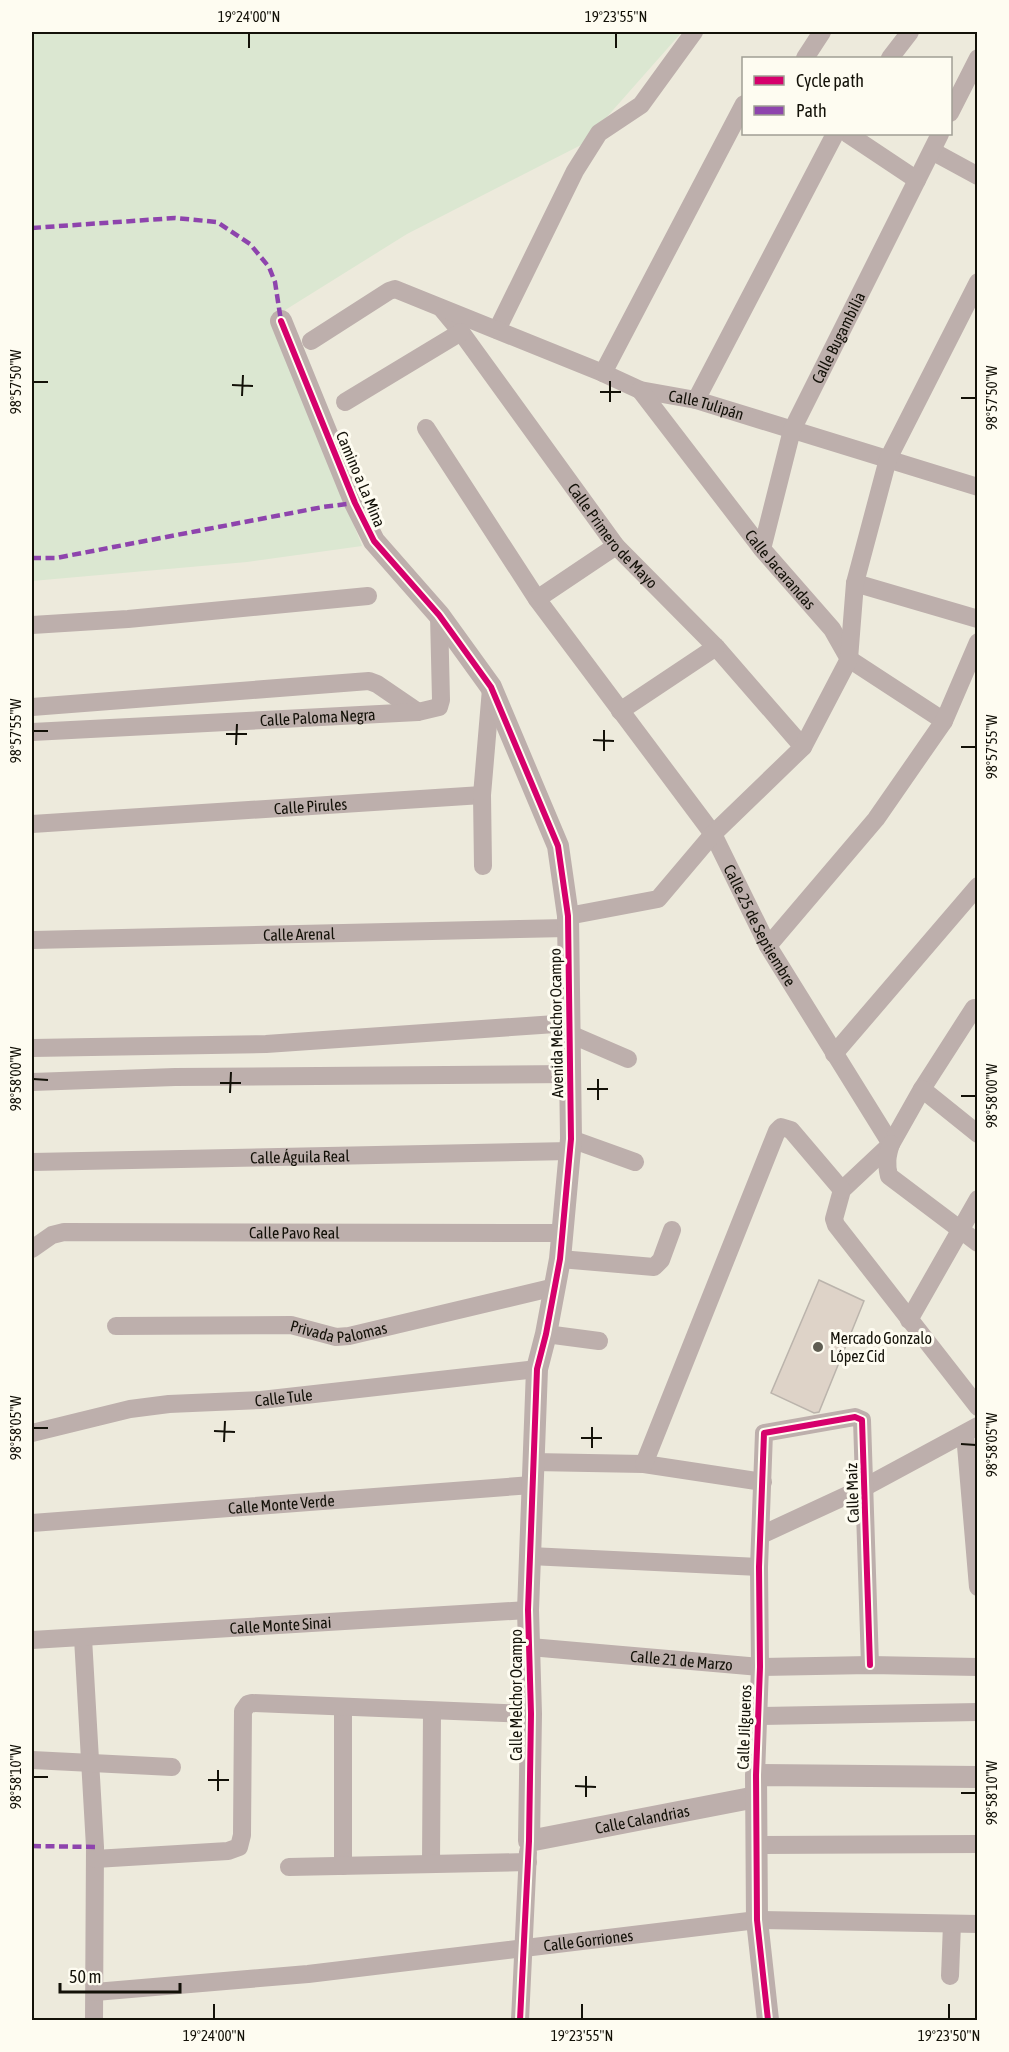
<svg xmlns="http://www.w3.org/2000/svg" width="1009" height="2052" font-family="'Asap Condensed',sans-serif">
<rect width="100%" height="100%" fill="#edeadc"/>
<!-- green -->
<path fill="#dbe7d1" d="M32,32H682L583,144L407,234L274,317L362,546L247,562L32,581Z"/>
<!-- building -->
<path fill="#ded3c8" stroke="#bbb4ac" stroke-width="1.5" d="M819,1280L864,1301L819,1412L814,1413L771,1393Z"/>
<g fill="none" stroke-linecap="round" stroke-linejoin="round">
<!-- minor -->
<g stroke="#bdafac" stroke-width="18">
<path d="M805,58L822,32"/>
<path d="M890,58L910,32"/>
<path d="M950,113L978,58"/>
<path d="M848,134L917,180"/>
<path d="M932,151L978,176"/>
<path id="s1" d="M442,309L461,332L616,546L716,647L803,747"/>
<path d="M497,330L575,171L599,133L641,105L694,32"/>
<path id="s2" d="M311,341L389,291L395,289L603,373L640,390L696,400L978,487"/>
<path d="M603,373L744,104"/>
<path id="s3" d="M640,390L762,549L832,629L849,659L944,721"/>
<path d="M696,400L835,134"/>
<path d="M345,402L461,332"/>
<path id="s4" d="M426,428L537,599L713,834L768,946L891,1144"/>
<path id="s5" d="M762,549L792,430L940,134"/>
<path d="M855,583L978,619"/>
<path d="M537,599L616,546"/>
<path d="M32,625L128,619L368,596"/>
<path d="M32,707L369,681L377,684L418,712"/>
<path d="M620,711L716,647"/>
<path id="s6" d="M32,732L418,712L439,707L441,700L439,615"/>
<path id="s7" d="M32,824L482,795"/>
<path d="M483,866L482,795L491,689"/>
<path d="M568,916L658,899L713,834L803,747L849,659L855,583L888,459L978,282"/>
<path id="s8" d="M32,940L567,928"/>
<path d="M768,946L876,819L944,721L978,642"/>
<path d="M974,1008L922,1089L891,1144L842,1190L834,1219L836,1225L978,1407"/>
<path d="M570,1034L628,1059"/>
<path d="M32,1048L266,1044L570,1023"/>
<path d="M834,1054L978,886"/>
<path d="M32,1082L175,1077L571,1074"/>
<path d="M922,1089L978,1134"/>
<path d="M571,1139L635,1162"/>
<path d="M891,1144C887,1156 886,1164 889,1176L978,1243"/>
<path id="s9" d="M32,1162L570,1151"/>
<path id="s10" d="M32,1249L52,1235L64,1232L563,1233"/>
<path d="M560,1259L654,1267L661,1260L672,1230"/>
<path d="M909,1320L978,1199"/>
<path id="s11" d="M116,1326L291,1325L336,1337L349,1336L555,1287"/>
<path d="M546,1334L599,1341"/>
<path id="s12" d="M32,1433L130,1409L169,1404L261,1400L537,1369"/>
<path d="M965,1434L978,1587"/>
<path d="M533,1462L644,1464L763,1482"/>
<path d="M644,1464L777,1131L781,1127L791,1130L842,1190"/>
<path id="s13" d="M32,1523L532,1485"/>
<path d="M761,1535L865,1487L978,1426"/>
<path d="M530,1556L759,1567"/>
<path d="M83,1638L95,1847L94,2020"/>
<path id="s14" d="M32,1640L528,1610"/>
<path id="s15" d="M530,1647L760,1667L870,1665L978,1667"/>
<path d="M343,1708V1866"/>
<path d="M758,1716L978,1712"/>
<path d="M32,1760L172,1767"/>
<path d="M756,1775L760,1667L759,1567L764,1433L855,1417L862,1420L870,1665"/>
<path d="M757,1845L978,1844"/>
<path d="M95,1859L228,1851L239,1847L242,1835L243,1711L248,1704L252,1703L531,1714"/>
<path d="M431,1864L432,1711"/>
<path d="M289,1867L528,1862"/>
<path d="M950,1976L952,1924"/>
<path id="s16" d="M95,1992L308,1974L757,1920L978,1924"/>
<path d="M520,2020L528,1852"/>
</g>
<!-- tertiary -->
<g stroke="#bdafac" stroke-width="22">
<path id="s17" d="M281,321L355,503L374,541L439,615L491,687L558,846L568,916L571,1139L560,1259L546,1334L537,1369L528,1610L531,1714L529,1841L756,1797"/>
<path d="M768,2020L757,1920L756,1775L978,1777"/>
</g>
<!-- quiet -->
<g stroke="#8e44ad" stroke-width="4.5" stroke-dasharray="9 4.5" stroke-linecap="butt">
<path d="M32,228L175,218L217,222L250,244L269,267L275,282L281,321"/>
<path d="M32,558H56L323,507L355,503"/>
<path d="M32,1846L95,1847"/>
</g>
<defs>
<g id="cycleway">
<path d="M281,321L355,503L374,541L439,615L491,687L558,846L568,916L571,1139L560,1259L546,1334L537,1369L528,1610L531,1714L529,1841L520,2020"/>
<path d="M768,2020L757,1920L756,1775L760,1667L759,1567L764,1433L855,1417L862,1420L870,1665"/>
</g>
</defs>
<!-- cycleway casing -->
<use href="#cycleway" stroke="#fefcf1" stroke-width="10"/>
<!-- cycleway -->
<use href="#cycleway" stroke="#d6006c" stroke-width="6"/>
</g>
<!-- ticks -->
<path fill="none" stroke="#131108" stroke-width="2" d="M249,48V33M616,48V33M33,382H48M232,385L253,386M600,392H621M242,396L243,375M961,398H976M610,402V381M33,731H48M226,734H247M593,740L614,741M236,745L237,724M961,747H976M604,751V730M33,1079L48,1080M220,1083H241M587,1089H608M230,1093L231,1072M961,1096H976M598,1100V1079M33,1428H48M214,1431L235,1432M581,1438H602M224,1442L225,1421M961,1444L976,1445M592,1448V1427M33,1777H48M208,1780H229M575,1786L596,1787M218,1791V1770M961,1793H976M586,1797V1776M214,2019V2004M582,2019V2004M949,2019V2004"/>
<!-- markers -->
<circle fill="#5f5d52" stroke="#fefcf1" stroke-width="2" cx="818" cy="1347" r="6"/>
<g text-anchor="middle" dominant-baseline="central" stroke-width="6" stroke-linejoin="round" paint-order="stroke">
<!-- street labels -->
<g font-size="16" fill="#131108" stroke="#fefcf1">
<text stroke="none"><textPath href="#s5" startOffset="226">Calle Bugambilia</textPath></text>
<text stroke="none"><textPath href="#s2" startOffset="432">Calle Tulipán</textPath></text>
<text transform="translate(361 479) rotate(67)">Camino a La Mina</text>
<text stroke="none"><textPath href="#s1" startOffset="284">Calle Primero de Mayo</textPath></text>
<text stroke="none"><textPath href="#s3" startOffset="228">Calle Jacarandas</textPath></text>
<text stroke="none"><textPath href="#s6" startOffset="286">Calle Paloma Negra</textPath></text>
<text stroke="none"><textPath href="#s7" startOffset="279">Calle Pirules</textPath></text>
<text stroke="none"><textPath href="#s4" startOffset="600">Calle 25 de Septiembre</textPath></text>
<text stroke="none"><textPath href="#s8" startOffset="267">Calle Arenal</textPath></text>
<text transform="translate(556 1023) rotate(-91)">Avenida Melchor Ocampo</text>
<text stroke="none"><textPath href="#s9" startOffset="268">Calle Águila Real</textPath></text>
<text stroke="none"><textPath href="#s10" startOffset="267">Calle Pavo Real</textPath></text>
<text stroke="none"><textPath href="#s11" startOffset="224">Privada Palomas</textPath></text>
<text stroke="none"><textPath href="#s12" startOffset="255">Calle Tule</textPath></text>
<text transform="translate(852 1493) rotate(-92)">Calle Maíz</text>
<text stroke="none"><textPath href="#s13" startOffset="250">Calle Monte Verde</textPath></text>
<text stroke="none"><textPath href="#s14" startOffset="249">Calle Monte Sinai</textPath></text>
<text stroke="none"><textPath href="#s15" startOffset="152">Calle 21 de Marzo</textPath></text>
<text transform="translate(516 1695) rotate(-90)">Calle Melchor Ocampo</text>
<text transform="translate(744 1727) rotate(-88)">Calle Jilgueros</text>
<text stroke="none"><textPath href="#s17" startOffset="1713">Calle Calandrias</textPath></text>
<text stroke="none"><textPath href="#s16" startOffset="496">Calle Gorriones</textPath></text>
</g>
<!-- poi labels -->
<g font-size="16" fill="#131108" stroke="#fefcf1" text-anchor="start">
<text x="830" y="1338">Mercado Gonzalo<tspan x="830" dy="18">López Cid</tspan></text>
</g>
</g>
<!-- border -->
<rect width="1009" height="2052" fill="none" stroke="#fefcf1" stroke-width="66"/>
<!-- legend -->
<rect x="742" y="57" width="210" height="78" fill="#fefcf1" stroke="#a09e94" stroke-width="1.5"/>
<rect x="754" y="76" width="30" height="9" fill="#d6006c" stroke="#a09e94" stroke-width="1.5"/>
<text x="796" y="87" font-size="18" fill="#131108">Cycle path</text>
<rect x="754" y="106" width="30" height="9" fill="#8e44ad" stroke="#a09e94" stroke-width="1.5"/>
<text x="796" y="117" font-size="18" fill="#131108">Path</text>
<!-- scale -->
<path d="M60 1983v9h120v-9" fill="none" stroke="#131108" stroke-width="3"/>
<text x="69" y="1983" font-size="18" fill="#131108" stroke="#fefcf1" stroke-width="4.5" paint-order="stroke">50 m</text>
<rect x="33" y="33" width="943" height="1986" fill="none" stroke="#131108" stroke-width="2"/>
<g font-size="15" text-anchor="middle" fill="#131108">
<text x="249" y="22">19°24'00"N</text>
<text x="616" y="22">19°23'55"N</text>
<text transform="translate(16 382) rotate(-90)" y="5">98°57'50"W</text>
<text transform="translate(992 398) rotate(-90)" y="5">98°57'50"W</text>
<text transform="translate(16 731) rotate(-90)" y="5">98°57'55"W</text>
<text transform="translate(992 747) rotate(-90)" y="5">98°57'55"W</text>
<text transform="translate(16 1079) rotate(-90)" y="5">98°58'00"W</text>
<text transform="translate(992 1096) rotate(-90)" y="5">98°58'00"W</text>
<text transform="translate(16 1428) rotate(-90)" y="5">98°58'05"W</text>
<text transform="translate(992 1445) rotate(-90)" y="5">98°58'05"W</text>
<text transform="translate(16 1777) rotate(-90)" y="5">98°58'10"W</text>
<text transform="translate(992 1793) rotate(-90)" y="5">98°58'10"W</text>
<text x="214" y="2041">19°24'00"N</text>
<text x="582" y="2041">19°23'55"N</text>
<text x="949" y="2041">19°23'50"N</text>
</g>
</svg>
